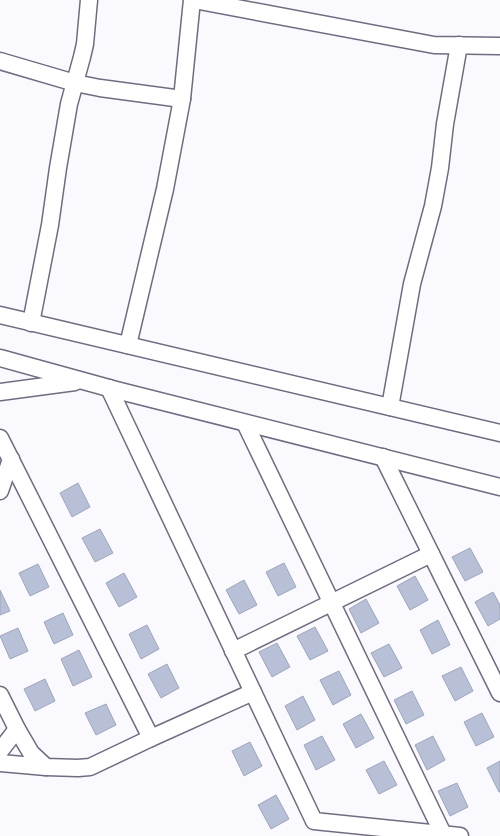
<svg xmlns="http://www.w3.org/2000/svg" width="500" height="836" font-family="Figtree,sans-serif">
<rect width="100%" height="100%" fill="#faf9fd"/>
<!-- building -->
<g fill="#b7c0d6" stroke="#9da6bc">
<path d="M78,483L90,507L72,517L60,493Z"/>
<path d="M100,529L113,553L95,562L82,538Z"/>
<path d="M470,548L483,572L465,581L452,557Z"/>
<path d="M284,563L296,587L278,596L266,572Z"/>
<path d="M38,564L49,587L30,596L19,573Z"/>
<path d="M124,573L137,597L119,607L106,583Z"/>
<path d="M415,576L428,600L410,610L397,586Z"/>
<path d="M244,580L257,605L239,614L226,590Z"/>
<path d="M0,590L10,611L0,615Z"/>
<path d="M493,592L500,605V619L488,626L475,602Z"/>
<path d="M366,599L379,623L361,633L349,609Z"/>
<path d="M63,613L73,635L54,644L44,622Z"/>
<path d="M438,620L450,645L432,654L420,630Z"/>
<path d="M147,625L159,649L141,659L129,634Z"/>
<path d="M315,627L328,651L310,660L297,636Z"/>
<path d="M18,628L28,651L10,659L0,636Z"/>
<path d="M277,643L290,667L272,677L259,652Z"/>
<path d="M389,644L402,668L384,677L371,653Z"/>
<path d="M79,650L92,677L73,686L61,659Z"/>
<path d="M167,664L179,688L161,698L148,674Z"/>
<path d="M461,667L473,691L455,701L442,676Z"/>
<path d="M339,671L351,695L333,705L320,680Z"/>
<path d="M45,679L55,701L35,711L24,689Z"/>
<path d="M412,691L424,715L406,724L394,700Z"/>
<path d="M303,696L315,720L297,730L285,706Z"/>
<path d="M106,704L116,725L96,735L85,713Z"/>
<path d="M482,713L494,737L476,746L464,722Z"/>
<path d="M361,714L374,738L356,748L343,724Z"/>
<path d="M322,736L335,760L316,770L304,745Z"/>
<path d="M433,736L445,760L427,770L415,745Z"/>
<path d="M250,742L262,766L244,776L232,751Z"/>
<path d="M384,761L397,785L379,794L366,770Z"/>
<path d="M500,761V792H499L487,768Z"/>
<path d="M457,783L468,807L450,816L438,791Z"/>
<path d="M276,795L289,819L271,829L258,805Z"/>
</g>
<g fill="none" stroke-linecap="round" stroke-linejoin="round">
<defs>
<g id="minor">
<path d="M194,0L434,45L500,46"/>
<path d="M0,61L75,83L100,88L182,99"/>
<path d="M0,315L500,433"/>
<path d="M31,323L50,225L58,168L69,104L82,57L85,44L89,0"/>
<path d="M128,345L165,189L182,99L192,0"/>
<path d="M0,358L116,390L500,487"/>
<path d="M109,388L314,821L460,836"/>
<path d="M0,392L75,382"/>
<path d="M390,407L412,284L433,206L440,168L445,124L459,45"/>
<path d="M245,423L443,834"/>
<path d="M0,438L151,738L253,692"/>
<path d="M383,457L500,693"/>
<path d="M0,491L11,459"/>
<path d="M233,651L431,554"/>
<path d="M0,695L17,729L31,753L46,767"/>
<path d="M0,751L17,729"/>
<path d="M0,763L46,767L78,768L90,767L151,738"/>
</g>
</defs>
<!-- minor casing -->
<use href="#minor" stroke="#726b80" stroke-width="19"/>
<!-- minor -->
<use href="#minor" stroke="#fff" stroke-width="16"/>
</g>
</svg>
